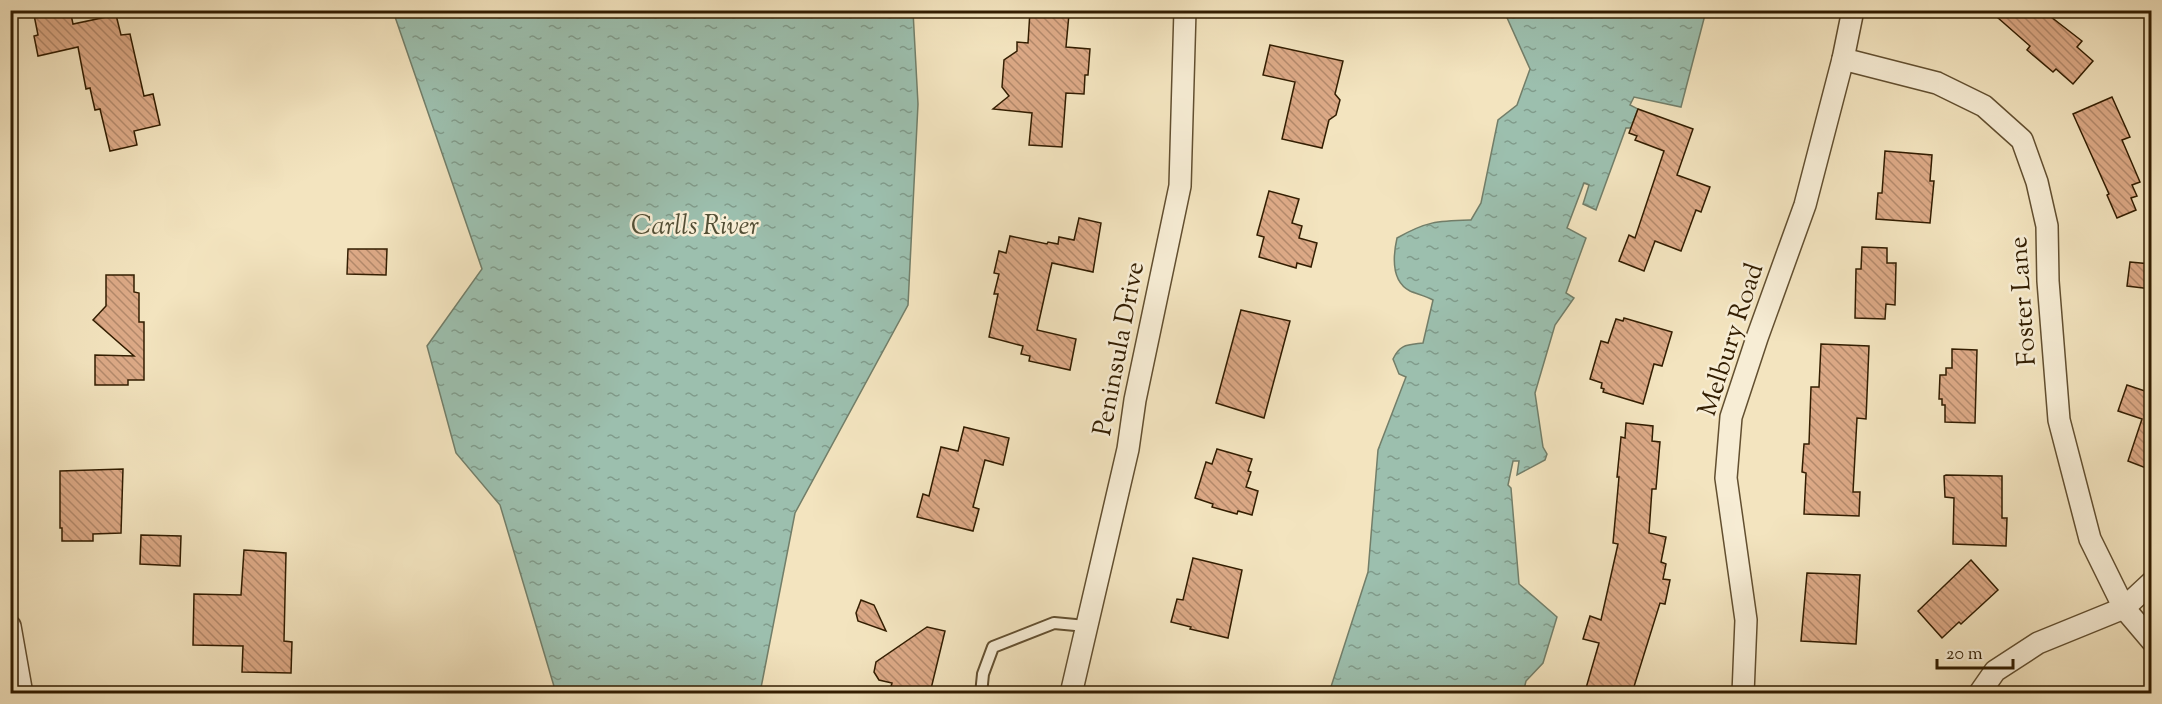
<svg xmlns="http://www.w3.org/2000/svg" width="2162" height="704" font-family="'Sorts Mill Goudy',serif">
<defs>
<pattern id="water-ripples" width="26" height="14" patternUnits="userSpaceOnUse" patternTransform="scale(1.5)"><rect width="26" height="14" fill="#9cbfae"/><path d="M2 4q2-2 4 0t4 0M15 11q2-2 4 0t4 0" fill="none" stroke="#809b8b"/></pattern>
<pattern id="building-back-hatch" width="6" height="6" patternUnits="userSpaceOnUse" patternTransform="scale(1.5)"><rect width="6" height="6" fill="#dca986"/><path d="M-1 5l2 2M0 0l6 6M5-1l2 2" fill="none" stroke="#b3896b"/></pattern>
</defs>
<rect width="100%" height="100%" fill="#f3e4bf"/>
<filter id="stains"><feTurbulence type="fractalNoise" baseFrequency=".00333" numOctaves="4"/><feColorMatrix values="0 0 0 0 .2 0 0 0 0 .09 0 0 0 0 .02 0 0 0 .5 -.17"/></filter>
<radialGradient id="worn" r=".72"><stop offset=".6" stop-color="#630" stop-opacity="0"/><stop offset="1" stop-color="#630" stop-opacity=".3"/></radialGradient>
<!-- water -->
<g fill="url(#water-ripples)" stroke="#727e69" stroke-width="1.5">
<path d="M393,11H913L918,104L908,305L795,513L760,693H556L500,505L456,453L427,346L482,269Z"/>
<path d="M1504,11H1706L1681,107L1634,97L1630,105L1638,109L1631,128H1626L1596,210L1583,204L1589,185L1584,183L1567,228L1586,238L1566,293L1574,298L1555,325L1535,393L1543,447L1547,454L1545,460L1517,475L1519,461H1513L1508,485L1511,488L1519,584L1557,617L1543,663L1526,681L1523,693H1329L1368,572L1378,450L1406,377L1399,374L1393,359C1400,344 1407,345 1423,343L1433,300C1426,296 1417,294 1410,291C1391,281 1393,256 1397,238C1427,221 1437,221 1471,220L1481,203L1498,120L1517,105L1530,69Z"/>
</g>
<!-- building -->
<g fill="url(#building-back-hatch)" stroke="#321d01" stroke-width="1.5">
<path d="M33,10H70L73,24L116,15L121,35L130,34L144,96L153,94L160,125L134,131L137,145L110,151L100,109L95,110L90,88L86,89L78,47L38,56L34,36L38,35Z"/>
<path d="M1989,10H2042L2082,41L2077,47L2093,61L2073,84L2056,69L2053,72L2027,50L2030,46Z"/>
<path d="M1030,11L1069,14L1066,47L1090,49L1088,75H1085L1084,94L1066,93L1062,147L1029,145L1032,113L993,109L1009,96L1002,87L1004,60L1017,51V42L1028,43Z"/>
<path d="M1270,45L1343,61L1335,94L1340,100L1336,115L1329,120L1322,148L1282,139L1295,82L1263,75Z"/>
<path d="M2112,97L2130,137L2122,140L2140,182L2132,185L2137,196L2131,198L2136,210L2117,218L2107,195L2109,194L2073,114Z"/>
<path d="M1638,109L1693,129L1677,175L1710,187L1701,212L1696,210L1681,251L1655,241L1644,271L1619,261L1629,235L1635,238L1664,151L1635,140L1637,136L1629,133Z"/>
<path d="M1885,151L1932,155L1930,181H1934L1930,223L1876,219L1878,193H1882Z"/>
<path d="M1269,191L1299,199L1292,223L1302,226L1299,238L1317,243L1311,267L1297,263L1296,268L1259,257L1264,237L1257,235Z"/>
<path d="M1079,218L1101,223L1093,272L1052,263L1037,330L1076,339L1070,370L1029,361L1030,356L1021,354L1023,346L989,337L998,294H994L999,274L994,273L999,251L1006,253L1010,236L1047,244L1048,242L1058,244L1059,237L1074,240Z"/>
<path d="M1862,247L1887,248V263H1896L1895,305L1886,304L1885,319L1855,318L1856,269H1861Z"/>
<path d="M348,249H387L386,275L347,274Z"/>
<path d="M2130,262L2151,264V289L2127,286Z"/>
<path d="M106,275H134V292L139,293V322H144V380H128V385H95V355L134,356L93,320L106,306Z"/>
<path d="M1241,310L1290,321L1264,418L1216,403Z"/>
<path d="M1624,318L1672,332L1662,366L1654,364L1643,404L1603,392L1604,389L1601,388L1602,383L1590,379L1601,341L1608,343L1616,319L1623,321Z"/>
<path d="M1821,344L1869,346L1866,419L1857,418L1853,492H1860L1859,516L1804,514L1806,473L1802,472L1804,444H1809L1811,387H1819Z"/>
<path d="M1952,349L1977,350L1975,423L1945,422V405H1942V399H1939L1940,375H1946V368H1952Z"/>
<path d="M2127,385L2151,393V470L2128,461L2142,419L2118,411Z"/>
<path d="M1626,423L1653,426L1652,441L1660,442L1656,489H1652L1649,533L1666,537L1661,562L1666,564L1663,579L1670,580L1665,604L1660,603L1632,693H1586L1588,689L1586,688L1599,643L1583,639L1590,616L1601,620L1618,544L1613,543L1619,477H1617L1621,437L1625,438Z"/>
<path d="M964,427L1009,438L1003,465L985,460L973,507L979,509L973,531L917,517L923,494L929,496L941,447L958,451Z"/>
<path d="M1217,449L1252,459L1248,471L1251,472L1246,487L1258,491L1252,515L1238,511L1237,514L1212,507L1213,504L1195,498L1206,462L1212,464Z"/>
<path d="M123,469L121,533L93,534V541H62V528H60V471Z"/>
<path d="M1946,475L2002,476V518H2007L2006,546L1953,544L1954,498L1945,497L1944,476Z"/>
<path d="M141,535L181,536L180,566L140,564Z"/>
<path d="M244,550L286,553L284,641L292,642L291,673L242,672L243,646L193,645L194,594L241,595Z"/>
<path d="M1193,558L1242,570L1228,638L1190,629L1191,627L1171,622L1177,599L1183,600Z"/>
<path d="M1971,560L1998,590L1961,624L1959,622L1942,638L1918,611Z"/>
<path d="M1807,573L1860,575L1856,644L1801,641Z"/>
<path d="M861,600L874,605L886,631L858,621L856,613Z"/>
<path d="M927,627L945,631L930,693H889L892,683L879,680L874,672L876,662Z"/>
</g>
<g fill="none" stroke-linecap="round" stroke-linejoin="round">
<defs>
<path id="lane" d="M981,694L983,674L993,647L1054,623L1086,626"/>
<g id="street">
<path d="M1843,59L1937,83L1984,106L2022,140L2037,182L2047,226L2048,281L2059,420L2090,539L2124,608L2152,641"/>
<path d="M10,626L22,694"/>
<path d="M1071,694L1128,449L1135,400L1180,186L1185,10"/>
<path d="M1743,694L1746,620L1726,478L1731,417L1757,338L1805,205L1843,59L1853,10"/>
<path d="M1979,694L1995,671L2038,643L2124,608L2152,582"/>
</g>
</defs>
<!-- lane casing -->
<use href="#lane" stroke="#624f30" stroke-width="14"/>
<!-- street casing -->
<use href="#street" stroke="#624f30" stroke-width="24"/>
<!-- lane -->
<use href="#lane" stroke="#f7edd5" stroke-width="10"/>
<!-- street -->
<use href="#street" stroke="#f7edd5" stroke-width="21"/>
</g>
<g text-anchor="middle" dominant-baseline="central" stroke-width="5" stroke-linejoin="round" paint-order="stroke">
<!-- street labels -->
<g font-size="26" fill="#321d01" stroke="#f7edd5">
<text transform="translate(2024 301) rotate(-94)">Foster Lane</text>
<text transform="translate(1732 340) rotate(-72)">Melbury Road</text>
<text transform="translate(1120 349) rotate(-79)">Peninsula Drive</text>
</g>
<!-- water labels -->
<g font-size="27" font-style="italic" fill="#524e35" stroke="#f7edd5">
<text x="695" y="227">Carlls River</text>
</g>
</g>
<!-- margin -->
<rect width="2162" height="704" fill="none" stroke="#f3e4bf" stroke-width="36"/>
<rect x="12" y="12" width="2138" height="680" fill="none" stroke="#321d01" stroke-width="3"/>
<rect x="18" y="18" width="2126" height="668" fill="none" stroke="#321d01" stroke-width="1.5"/>
<!-- scale -->
<path d="M1937 659v9h76v-9" fill="none" stroke="#321d01" stroke-width="3"/>
<text x="1946" y="659" font-size="18" fill="#321d01" stroke="#f7edd5" stroke-width="4.5" paint-order="stroke">20 m</text>
<rect width="100%" height="100%" filter="url(#stains)"/>
<rect width="100%" height="100%" fill="url(#worn)"/>
</svg>
